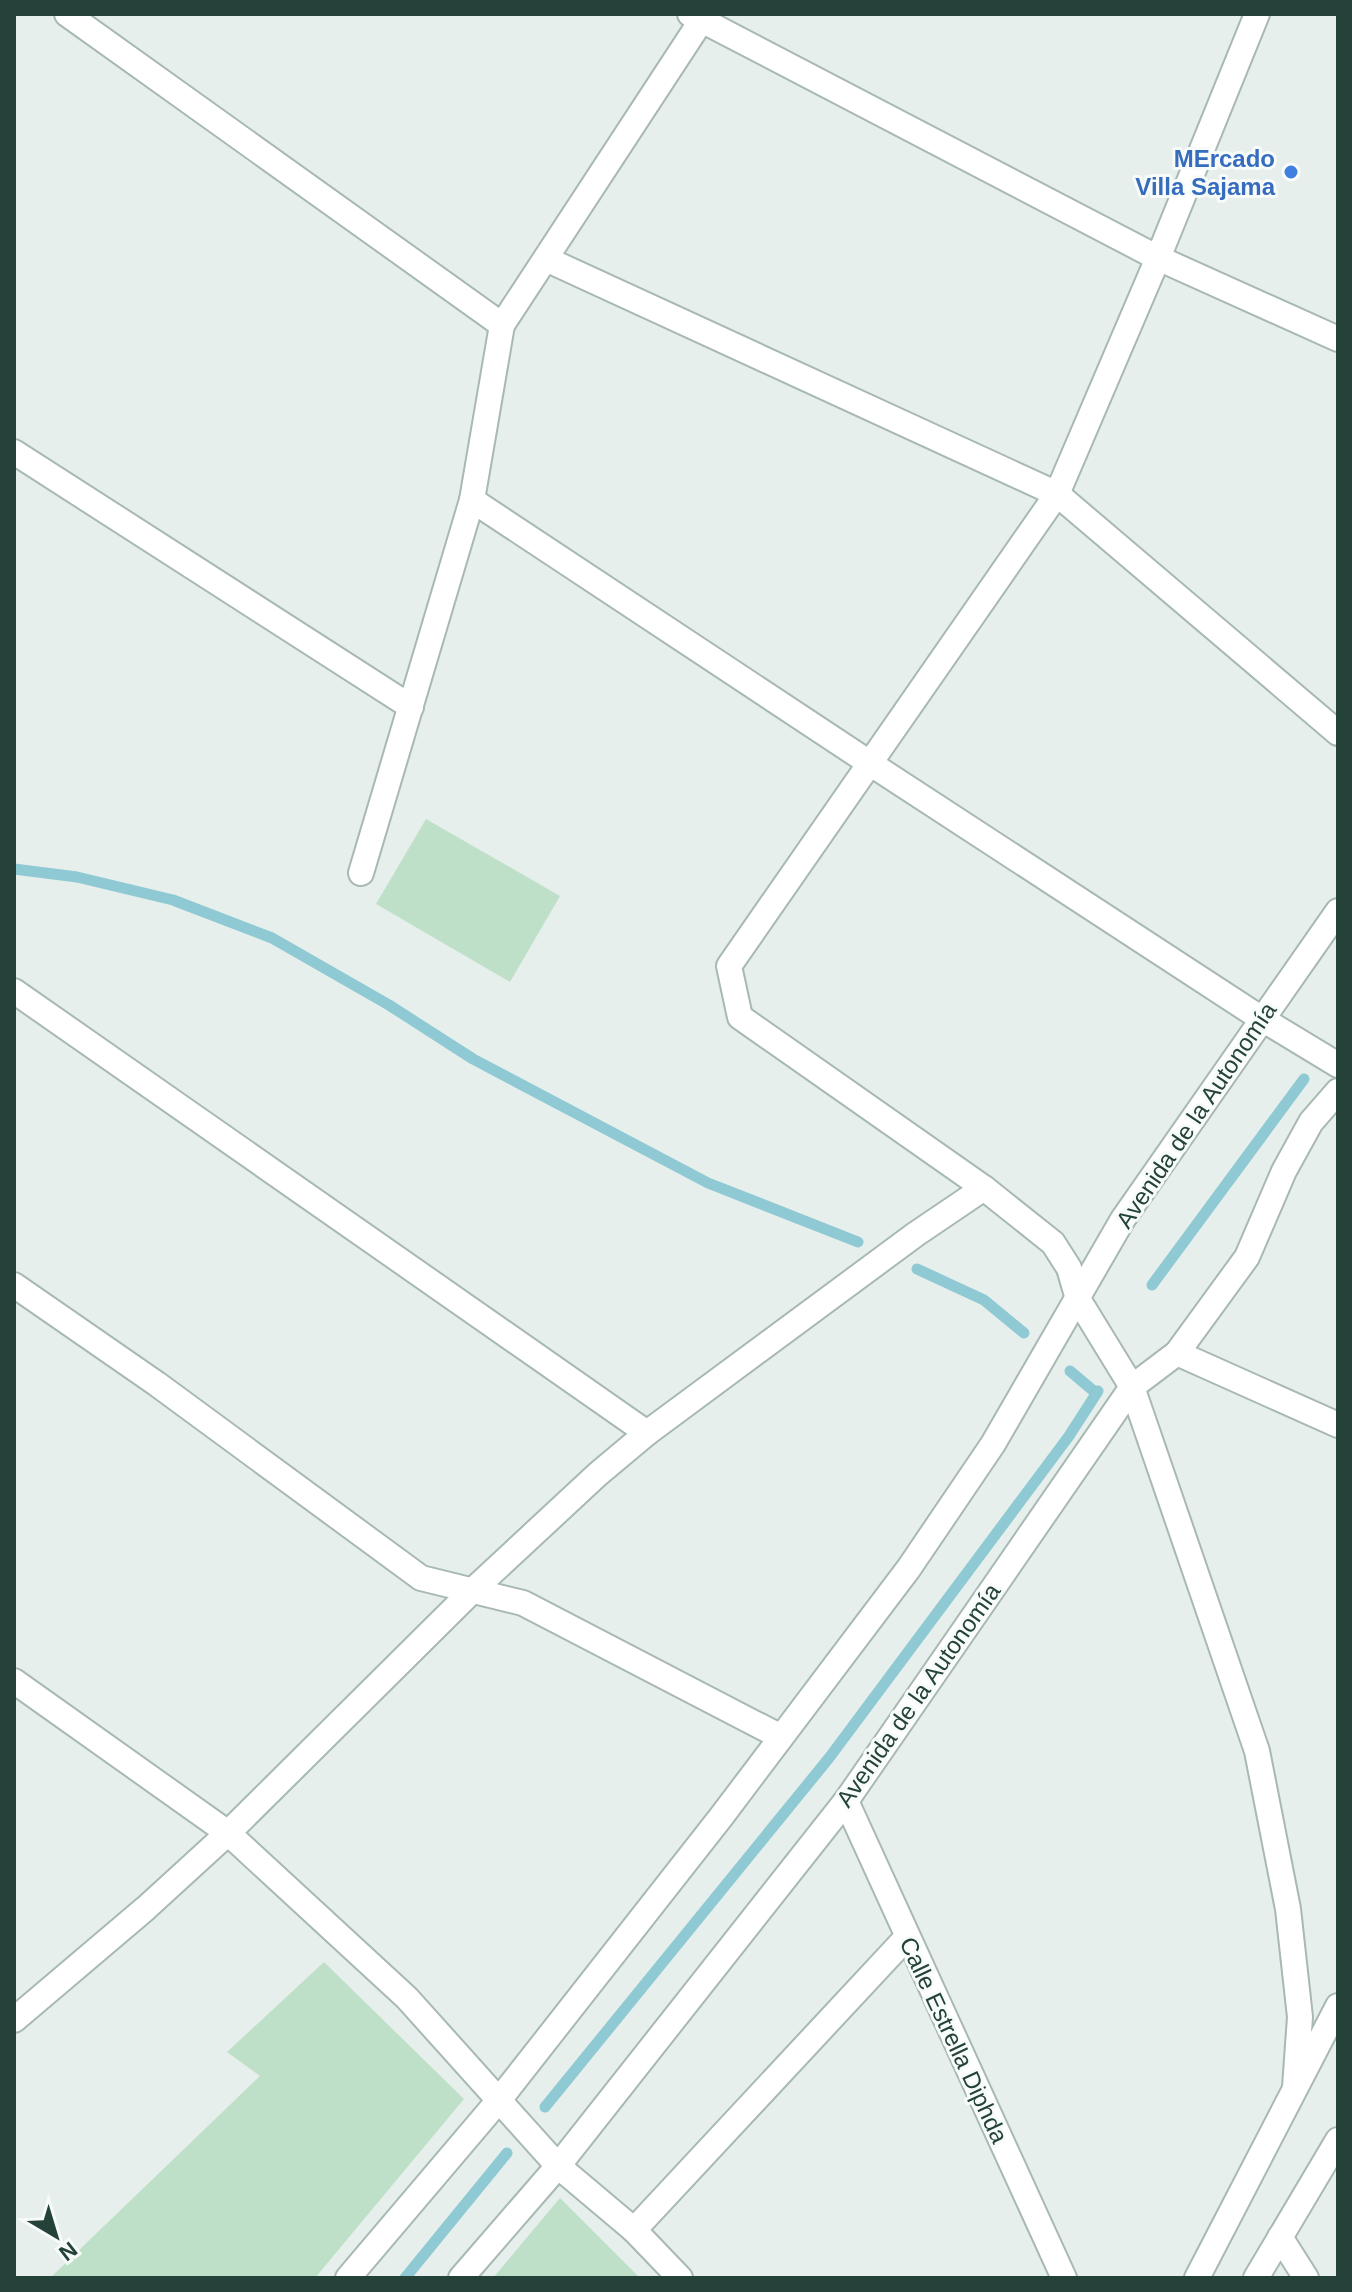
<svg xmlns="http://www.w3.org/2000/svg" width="1352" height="2292" font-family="Arial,sans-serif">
<rect width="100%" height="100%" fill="#e6efeb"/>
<!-- green -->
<g fill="#bfe0c8">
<path d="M426,819L560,896L510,982L376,904Z"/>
<path d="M324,1962L464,2099L315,2278H50L260,2076L227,2052Z"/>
<path d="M560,2198L640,2278H493Z"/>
</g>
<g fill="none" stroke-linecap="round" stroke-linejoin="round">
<!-- stream -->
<g stroke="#8ec9d4" stroke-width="11">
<path d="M14,869L77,877L173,900L272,938L389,1005L473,1059L708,1183L858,1242"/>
<path d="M917,1269L984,1300L1024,1333"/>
<path d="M1152,1285L1304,1079"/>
<path d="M1070,1371L1096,1393"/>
<path d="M545,2107L829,1758L1069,1436L1098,1391"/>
<path d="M405,2278L507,2153"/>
</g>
<defs>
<g id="minor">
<path d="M67,14L502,325L472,500L361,873"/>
<path d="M690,14L1158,258L1338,339"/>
<path d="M1257,14L1158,258L1057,494L729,966L740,1017L984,1188L1053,1243L1069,1268L1078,1299L1132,1387L1257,1751L1288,1909L1300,2017L1295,2087"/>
<path d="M546,259L1057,494L1338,733"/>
<path d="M502,325L701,21"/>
<path d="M14,452L411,707"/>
<path d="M472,500L868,762L1262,1019L1338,1065"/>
<path d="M14,991L647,1433"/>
<path d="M14,1285L157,1384L421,1578L523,1603L781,1737"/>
<path d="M1177,1353L1338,1425"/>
<path d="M14,1681L228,1833L407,1998L558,2166L634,2230L680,2278"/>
<path d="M846,1801L1064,2278"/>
<path d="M14,2020L146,1908L228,1833L471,1592L598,1474L647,1433L916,1234L984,1188"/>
<path d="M634,2230L907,1937"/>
<path d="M1280,2237L1306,2278"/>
<path d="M1197,2278L1338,2006"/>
<path d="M1256,2278L1338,2140"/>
</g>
<g id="tertiary">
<path d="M348,2278L499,2100L721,1817L909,1568L993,1444L1123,1219L1338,911"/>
<path d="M461,2278L558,2166L846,1801L1132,1387L1177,1353L1247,1257L1284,1171L1311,1122L1338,1091"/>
</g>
</defs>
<!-- minor casing -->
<use href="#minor" stroke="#a8b8b2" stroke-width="28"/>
<!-- tertiary casing -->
<use href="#tertiary" stroke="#a8b8b2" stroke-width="28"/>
<!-- minor -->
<use href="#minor" stroke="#fff" stroke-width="24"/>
<!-- tertiary -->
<use href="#tertiary" stroke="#fff" stroke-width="24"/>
</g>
<!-- markers -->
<circle fill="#3f7fe0" stroke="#f7fbf9" stroke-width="3" cx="1291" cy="172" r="8"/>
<g text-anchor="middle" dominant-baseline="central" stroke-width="6" stroke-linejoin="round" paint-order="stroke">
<!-- shop labels -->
<g font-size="24" font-weight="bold" fill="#366cbe" stroke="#f7fbf9" text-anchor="end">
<text x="1275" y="158">MErcado<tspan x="1275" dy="28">Villa Sajama</tspan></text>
</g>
<!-- street labels -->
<g font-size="24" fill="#24423a" stroke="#f7fbf9">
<text transform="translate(1196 1115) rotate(-56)">Avenida de la Autonomía</text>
<text transform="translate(918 1695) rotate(-55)">Avenida de la Autonomía</text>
<text transform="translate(954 2040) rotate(65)">Calle Estrella Diphda</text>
</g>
</g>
<!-- border -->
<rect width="1352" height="2292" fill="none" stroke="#24423a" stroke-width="32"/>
<!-- north arrow -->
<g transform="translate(56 2236) rotate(142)" stroke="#f7fbf9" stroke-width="6" paint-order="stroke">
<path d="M0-6L14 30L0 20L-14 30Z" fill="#24423a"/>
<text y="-12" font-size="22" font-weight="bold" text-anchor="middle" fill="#24423a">N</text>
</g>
</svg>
